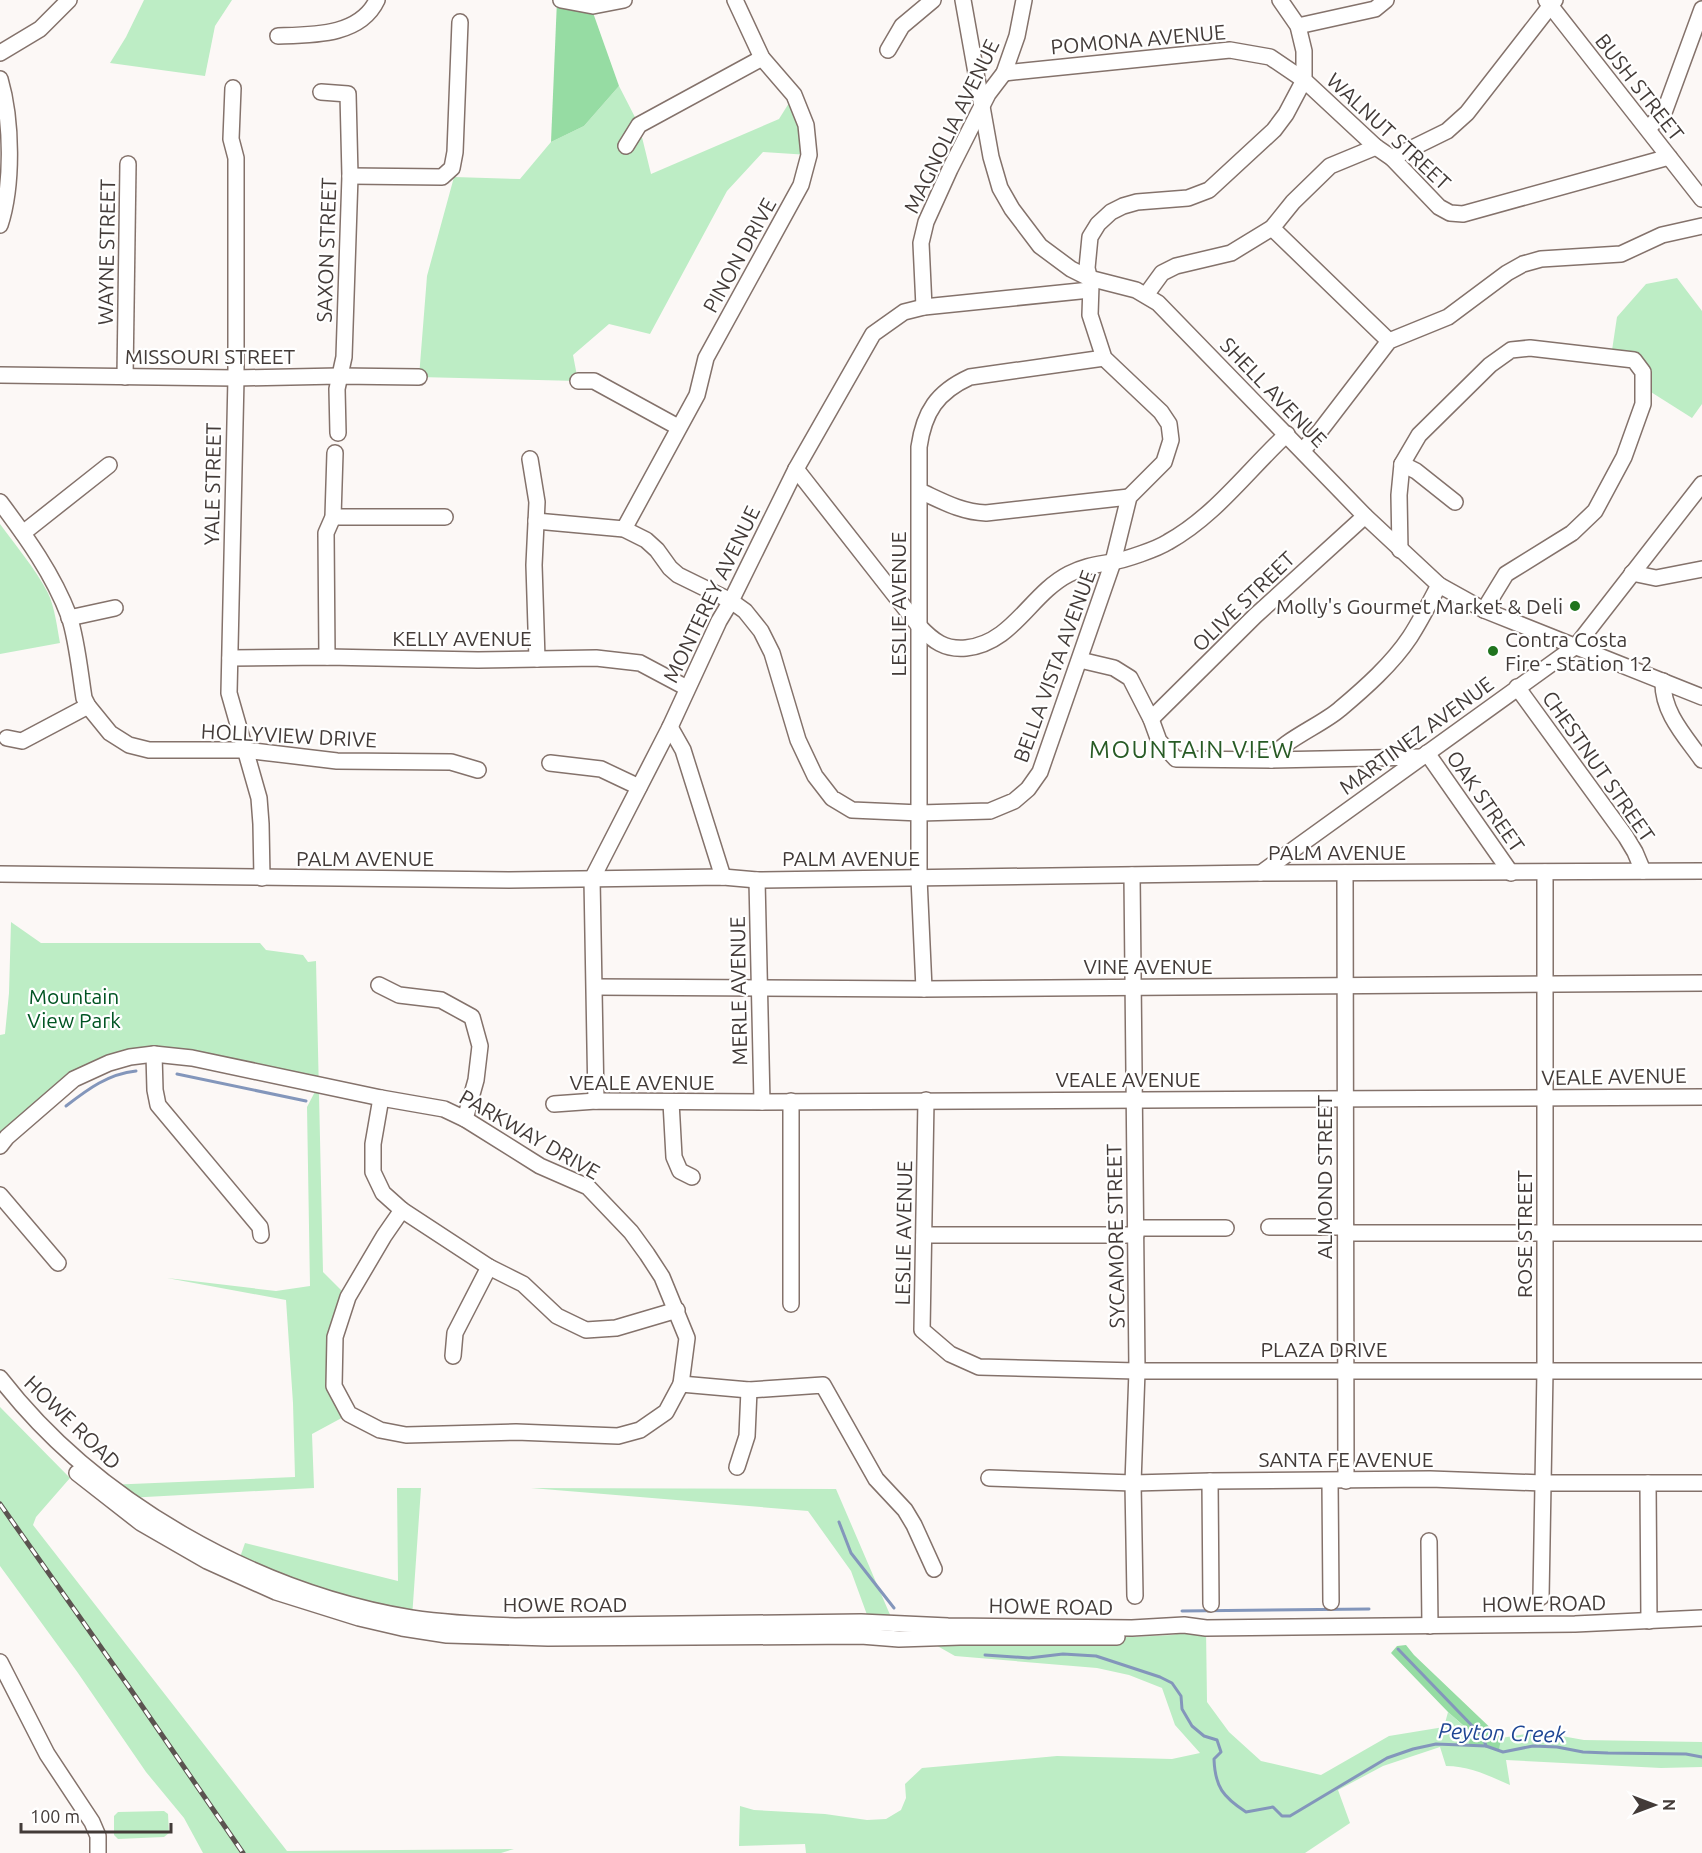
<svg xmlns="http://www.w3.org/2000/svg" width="1702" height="1853" font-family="Ubuntu,sans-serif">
<rect width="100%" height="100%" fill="#fcf8f6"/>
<!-- green -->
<g fill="#bdedc5">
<path d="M144,0H232L215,26L205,76L110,63L126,37Z"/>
<path d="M619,86L639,125L651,174L779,119L794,95L809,155L763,152L727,191L650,334L609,324L573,355L578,381L419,377L427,276L454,177L520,179L551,142L584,126Z"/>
<path d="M1677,278L1702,311V404L1692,418L1643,387V372L1611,357L1617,317L1646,284Z"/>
<path d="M0,524C16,546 35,568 48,593C55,608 57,627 60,643L0,654Z"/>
<path d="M11,922L41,943H260L266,950L303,955L308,962L316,961L323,1272L348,1297L334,1386L349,1414L312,1434L314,1488L127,1498L107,1485L295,1477L293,1403L286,1300L167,1278L276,1291L310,1286L307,1107L319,1084L168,1055L74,1079L0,1146V1035L5,1034L9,993Z"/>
<path d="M0,1407L70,1478L36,1517L33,1525L287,1851L514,1849L501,1853H203L184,1818L146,1772L78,1673L0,1566Z"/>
<path d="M397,1488H421L412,1618L238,1563L245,1543L398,1581Z"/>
<path d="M531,1488L836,1489L894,1624L870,1623L851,1571L808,1511Z"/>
<path d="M1206,1628L1207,1702L1229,1732L1261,1761L1321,1775L1389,1736L1444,1727L1448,1712L1486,1746L1499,1750L1501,1738L1539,1732L1584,1740L1702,1742V1767L1661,1768L1506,1760L1510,1785C1489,1776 1470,1766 1446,1766L1440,1747L1383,1766L1338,1790L1350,1823L1305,1853H806L805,1844L739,1846L740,1806L754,1810L825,1814L867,1820L886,1819L901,1810L906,1798L905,1784L922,1768L1057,1756L1172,1759L1200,1753L1175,1725L1162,1688L1129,1675L1097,1668L955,1656L925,1639L1133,1637L1172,1635Z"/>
<path d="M164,1811L168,1814L169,1833L164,1837L118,1839L114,1835V1816L118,1812Z"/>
</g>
<!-- forest -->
<g fill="#96dca3">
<path d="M557,0L591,7L619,86L584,126L551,142Z"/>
<path d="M1406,1645L1414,1655L1501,1738L1499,1751L1486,1746H1468L1472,1733L1448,1712L1391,1653L1397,1646Z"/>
</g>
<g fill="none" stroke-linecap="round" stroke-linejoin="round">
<!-- stream -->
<g stroke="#8396bb" stroke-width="3">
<path d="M177,1074L306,1101"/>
<path d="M66,1106C88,1089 108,1074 136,1071"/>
<path d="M839,1522L851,1553L894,1608"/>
<path d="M1182,1611L1369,1609"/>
<path d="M1398,1649L1483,1737L1486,1746"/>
<path d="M985,1655L1029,1658L1063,1654L1096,1656L1160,1677L1172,1683L1181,1696L1182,1709L1192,1726L1204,1736L1217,1740L1221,1752L1214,1759C1215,1787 1223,1797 1246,1812L1273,1807L1282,1816H1290L1387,1758L1413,1749L1436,1744L1486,1746L1503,1752L1533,1746L1557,1747L1583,1752L1608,1753L1686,1754L1702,1757"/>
</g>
<defs>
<g id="minor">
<path d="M561,0L593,6L624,0"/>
<path d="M963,0L991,157L1000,188L1012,209L1040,246L1071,269L1089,278L1136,290L1158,303L1365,516L1439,585L1484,610L1702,697"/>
<path d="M1280,0L1298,26L1304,51V80L1376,147L1392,158L1439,207L1450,213L1463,214L1669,157"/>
<path d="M1546,0L1702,199"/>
<path d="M1298,26L1375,9L1386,0"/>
<path d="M278,36C313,35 360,36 377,0"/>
<path d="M888,50L902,26L933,0"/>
<path d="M0,53L40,29L69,0"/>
<path d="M0,79C12,120 13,185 0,225"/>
<path d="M233,88L231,139L236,158V378L229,693L259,798L261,824L262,878"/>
<path d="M321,92L348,94L350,176L344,357L337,389L338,433"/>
<path d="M1648,129L1665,110L1702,9"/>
<path d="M626,146L639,125L762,58"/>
<path d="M1392,158L1447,131L1467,113L1555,0"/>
<path d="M350,176L442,177L452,168L455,152L460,22"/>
<path d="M1272,228L1389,341"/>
<path d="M1146,295L1162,273L1176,266L1231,253L1272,228L1293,202L1330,166L1376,147"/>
<path d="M924,307L921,243L926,222L950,169L988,94L1004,73L1017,36L1024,0"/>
<path d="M0,375L236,378L339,376L419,377"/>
<path d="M125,377L128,164"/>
<path d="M578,381H594L678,427"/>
<path d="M1303,450L1320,431L1389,341L1448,317L1507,273L1523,264L1541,259L1621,254L1662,235L1702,226"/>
<path d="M530,459L537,502L534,565L537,659"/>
<path d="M1402,464L1416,471L1455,502"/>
<path d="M796,469L919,626C933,641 945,650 966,648C1013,643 1030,594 1069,574C1085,566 1095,565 1112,562C1125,560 1157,549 1168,542C1215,516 1248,470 1287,434"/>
<path d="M920,491C942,501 961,512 986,513L1129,497"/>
<path d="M0,502C27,538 53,574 69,616C77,640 80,673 84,698L88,706L110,733L129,745L149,750H245L337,761L451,762L478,770"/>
<path d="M333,517H445"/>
<path d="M536,521L624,529L646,540L657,550L670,568L678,575L731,601L745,611L761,631L772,653L798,740L815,776L832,798L852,810L920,813L990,811L1014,801L1028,789L1040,772L1113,562L1129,497L1164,462L1171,440L1169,424L1161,412L1104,358L1090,315L1091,285L1087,268L1090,237L1098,224L1111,212L1123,206L1137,202L1188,198L1209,190L1274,130L1286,114L1304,80L1270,57L1230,50L1004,73"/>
<path d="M624,529L697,395L706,358L801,185L809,155L806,125L794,95L762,58L735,0"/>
<path d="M23,533L109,465"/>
<path d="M1400,550L1399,495L1402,464L1419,435L1490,365L1511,350L1530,348L1634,360L1643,372V404L1624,457L1595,511L1572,533L1506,574L1484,610"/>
<path d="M1632,573L1656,578L1702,569"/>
<path d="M69,618L115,608"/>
<path d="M327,657L326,533L333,517L335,453"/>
<path d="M230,658L327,657L478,660L596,658L640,663L687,688"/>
<path d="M1080,660L1114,668L1130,678L1151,719L1159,741L1176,759L1271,760L1422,757"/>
<path d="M1663,681C1662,712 1685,736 1702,760"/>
<path d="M1517,687L1626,837L1635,852L1643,871"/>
<path d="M1151,719L1255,616L1365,516"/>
<path d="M670,727L683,750L723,877"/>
<path d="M7,738L22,741L88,706"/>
<path d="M1427,753L1511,873"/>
<path d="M1271,760C1279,742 1322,725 1340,709C1365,688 1392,664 1410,637C1421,620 1430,602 1439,585"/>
<path d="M550,763L601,769L639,787"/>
<path d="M1261,873L1576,646L1702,484"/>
<path d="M1345,873L1346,1481"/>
<path d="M0,874L509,880L723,877L757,880L1261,873L1702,871"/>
<path d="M1132,875L1137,1371L1133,1483L1135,1596"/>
<path d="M757,880L762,1102"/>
<path d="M379,985L399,995L441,1000L472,1017L480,1046L476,1080L465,1119"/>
<path d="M595,987L924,989L1702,983"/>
<path d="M924,989L919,878V447C924,412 937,392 970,377L1104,358"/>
<path d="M154,1054L155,1090L158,1105L260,1227L261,1235"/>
<path d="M381,1098L373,1144V1172L383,1193L402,1210L489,1267L523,1284L557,1316L586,1330L616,1328L677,1310"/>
<path d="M926,1100L922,1330L950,1354L979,1367L1137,1371H1702"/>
<path d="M596,1101L592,879L670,727L719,621L731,601L796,469L873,334L904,312L924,307L1090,290"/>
<path d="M791,1101V1304"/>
<path d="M671,1102L674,1157L680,1171L692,1177"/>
<path d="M554,1104L596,1101L762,1102L1702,1097"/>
<path d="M0,1146L7,1137L74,1079L109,1063L130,1057L154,1054L192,1058L381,1098L444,1109L465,1119L540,1166L588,1187L631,1232L647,1254L662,1277L687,1338L681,1384L666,1412L640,1430L618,1436L516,1432L406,1435L380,1430L349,1414L334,1386L335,1337L348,1297L384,1236L402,1210"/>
<path d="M0,1195L58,1263"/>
<path d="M1269,1227H1346"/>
<path d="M1136,1228H1226"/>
<path d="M1346,1233H1702"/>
<path d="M924,1235H1136"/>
<path d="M453,1356L455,1333L489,1267"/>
<path d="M0,1378C96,1502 256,1592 411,1618C445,1623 480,1625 515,1626L861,1622L948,1626L1132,1628L1184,1625L1206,1628L1575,1624L1702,1618"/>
<path d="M681,1384L749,1390L823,1385L876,1479L905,1510L914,1525L934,1569"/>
<path d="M737,1467L747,1436L749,1390"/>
<path d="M77,1473L141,1523L207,1561L276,1592L359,1618L402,1628L447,1635L548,1638L861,1636L899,1639L960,1637H1117"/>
<path d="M989,1478L1133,1483L1210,1481L1430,1479L1543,1483H1702"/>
<path d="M1210,1481L1211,1604"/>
<path d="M1330,1481L1331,1602"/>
<path d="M1648,1483L1649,1621"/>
<path d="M1429,1541L1430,1626"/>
<path d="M1541,1597L1545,1371V872"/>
<path d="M0,1662L47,1754L92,1822L98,1836V1853"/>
</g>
</defs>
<!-- minor casing -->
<use href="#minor" stroke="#84726b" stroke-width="18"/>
<!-- minor -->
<use href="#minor" stroke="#fff" stroke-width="15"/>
<defs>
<path id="rail" d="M0,1504L131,1690L243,1853"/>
</defs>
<!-- rail casing -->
<use href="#rail" stroke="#5b5350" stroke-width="5"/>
<!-- rail -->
<use href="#rail" stroke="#fff" stroke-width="3" stroke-dasharray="9" stroke-linecap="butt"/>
</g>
<!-- markers -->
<g fill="#20741e" stroke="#fff" stroke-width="2">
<circle cx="1575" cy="606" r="6"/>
<circle cx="1493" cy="651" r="6"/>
</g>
<g text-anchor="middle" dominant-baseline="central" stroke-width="4.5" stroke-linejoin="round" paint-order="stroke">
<!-- street labels -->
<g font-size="21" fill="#433b38" stroke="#fff">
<text transform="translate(1138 39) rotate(-5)">POMONA AVENUE</text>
<text transform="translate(1640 87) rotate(52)">BUSH STREET</text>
<text transform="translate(951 126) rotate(-64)">MAGNOLIA AVENUE</text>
<text transform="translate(1389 131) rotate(43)">WALNUT STREET</text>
<text transform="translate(326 250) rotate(-88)">SAXON STREET</text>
<text transform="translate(106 252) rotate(-89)">WAYNE STREET</text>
<text transform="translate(739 255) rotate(-61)">PINON DRIVE</text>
<text x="210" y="356">MISSOURI STREET</text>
<text transform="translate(1274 392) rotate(46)">SHELL AVENUE</text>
<text transform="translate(212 484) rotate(-89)">YALE STREET</text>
<text transform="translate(711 594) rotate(-64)">MONTEREY AVENUE</text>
<text transform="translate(1243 601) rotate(-44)">OLIVE STREET</text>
<text transform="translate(898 604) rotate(-90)">LESLIE AVENUE</text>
<text x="462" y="638">KELLY AVENUE</text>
<text transform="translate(1054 666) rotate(-70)">BELLA VISTA AVENUE</text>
<text transform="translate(289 735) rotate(3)">HOLLYVIEW DRIVE</text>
<text transform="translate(1416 735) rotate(-36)">MARTINEZ AVENUE</text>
<text transform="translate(1599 766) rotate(55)">CHESTNUT STREET</text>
<text transform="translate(1486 801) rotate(55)">OAK STREET</text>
<text x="1337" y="852">PALM AVENUE</text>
<text x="365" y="858">PALM AVENUE</text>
<text x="851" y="858">PALM AVENUE</text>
<text x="1148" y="966">VINE AVENUE</text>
<text transform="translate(738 991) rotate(-91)">MERLE AVENUE</text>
<text transform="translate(1614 1076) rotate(-1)">VEALE AVENUE</text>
<text x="1128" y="1079">VEALE AVENUE</text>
<text x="642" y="1082">VEALE AVENUE</text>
<text transform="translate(530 1134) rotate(30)">PARKWAY DRIVE</text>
<text transform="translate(1324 1177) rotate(-90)">ALMOND STREET</text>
<text transform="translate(903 1233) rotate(-89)">LESLIE AVENUE</text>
<text transform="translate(1524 1234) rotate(-90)">ROSE STREET</text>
<text transform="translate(1115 1236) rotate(-91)">SYCAMORE STREET</text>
<text x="1324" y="1349">PLAZA DRIVE</text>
<text transform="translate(73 1422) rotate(44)">HOWE ROAD</text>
<text x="1346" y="1459">SANTA FE AVENUE</text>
<text transform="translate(1544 1603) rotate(-1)">HOWE ROAD</text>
<text x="565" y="1604">HOWE ROAD</text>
<text transform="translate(1051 1606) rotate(1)">HOWE ROAD</text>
</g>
<!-- poi labels -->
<g font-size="21" fill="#433b38" stroke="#fff" text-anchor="end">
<text x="1563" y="606">Molly's Gourmet Market &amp; Deli</text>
<text x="1505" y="639" text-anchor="start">Contra Costa<tspan x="1505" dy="24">Fire - Station 12</tspan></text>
</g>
<!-- park labels -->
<g font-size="21" fill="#005422" stroke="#fff">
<text x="74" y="996">Mountain<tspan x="74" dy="24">View Park</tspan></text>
</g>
<!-- water labels -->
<g font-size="22" font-style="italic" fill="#1f4694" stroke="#fff">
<text transform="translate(1502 1732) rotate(2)">Peyton Creek</text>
</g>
<!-- quarter labels -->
<g font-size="24" letter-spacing="1.5" fill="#285b25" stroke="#fff">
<text x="1192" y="749">MOUNTAIN VIEW</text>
</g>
</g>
<!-- north arrow -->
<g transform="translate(1654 1805) rotate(90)" stroke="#ffffff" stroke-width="4.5" paint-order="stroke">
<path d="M0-4.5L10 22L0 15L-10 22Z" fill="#433b38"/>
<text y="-9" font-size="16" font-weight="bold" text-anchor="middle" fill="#433b38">N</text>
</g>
<!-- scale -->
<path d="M21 1823v9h150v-9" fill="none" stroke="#433b38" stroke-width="3"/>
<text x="30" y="1823" font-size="18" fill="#433b38" stroke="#ffffff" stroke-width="4.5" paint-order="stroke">100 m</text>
</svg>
